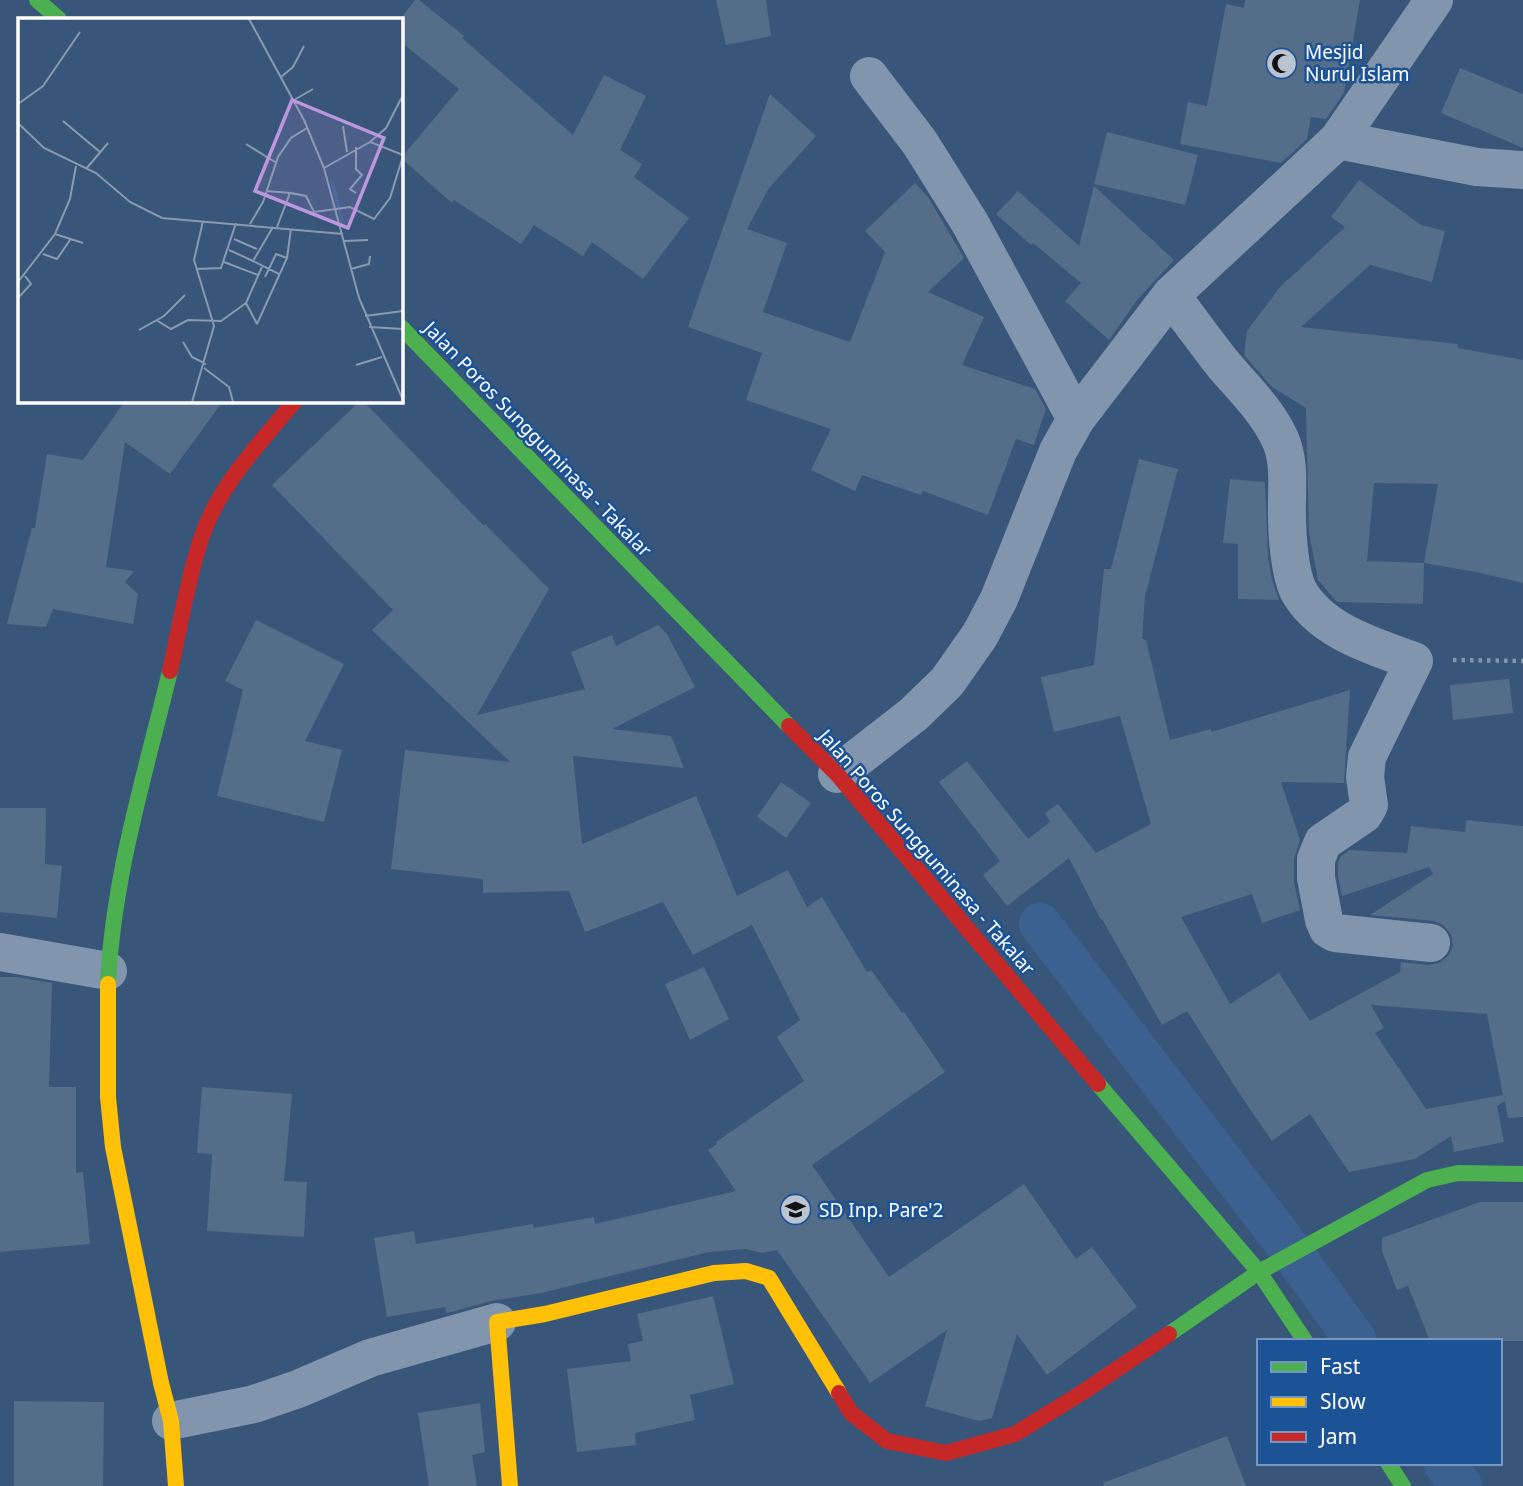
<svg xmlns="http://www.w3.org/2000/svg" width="1523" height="1486" font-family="'Noto Sans',sans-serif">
<rect width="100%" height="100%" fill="#38567a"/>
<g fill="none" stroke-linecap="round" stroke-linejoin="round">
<!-- canal -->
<g stroke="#3c6191" stroke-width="42">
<path d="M1040,924L1289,1248L1356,1341"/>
<path d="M1444,1463L1461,1486"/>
</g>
</g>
<!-- building -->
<g fill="#546d89" fill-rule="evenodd">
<path d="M415,0H419L464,36L462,38L573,135L604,75L646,96L620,150L642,164L634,177L689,218L643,279L592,242L583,256L534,225L521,244L454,200L452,203L401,158L459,89L401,42V18Z"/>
<path d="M716,0H766L771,36L726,45Z"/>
<path d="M1245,0H1360L1344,93L1326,119L1311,117L1307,139L1281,163L1180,144L1188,102L1207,106L1226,4L1244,8Z"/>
<path d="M1460,68L1523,94V148L1441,113Z"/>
<path d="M770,94L816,136L769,188L747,229L787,243L763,312L850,342L885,252L865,231L915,183L928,197L964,258L928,292L984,317L962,365L1035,389L1046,409L1034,445L1016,439L988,515L923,491L921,495L862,475L855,491L811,470L831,429L746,400L762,353L688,327Z"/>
<path d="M1107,132L1198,155L1185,205L1094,184Z"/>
<path d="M1359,180L1421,225L1445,231L1432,282L1370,265L1301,327L1458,344V348L1523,360V583L1476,572L1424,563L1438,484L1374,483L1367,561L1424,563L1423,604L1337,602L1318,580L1309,533L1306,408L1272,387L1244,355L1247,331L1280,287L1345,227L1331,217Z"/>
<path d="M1094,186L1174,260L1138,299L1109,340L1065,301L1081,283L1033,243L1031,245L996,214L1018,191L1079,246Z"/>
<path d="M125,401H223L170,474L125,442L106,567L134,571L125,582L138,594L133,624L53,609L46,627L7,624L32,528H35L47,454L83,460Z"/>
<path d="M360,401H363L484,526L485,524L549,589L477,715L585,689L571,652L612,635L616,646L658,625L667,634L695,687L612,729L671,736L684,768L573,756L582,844L696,796L737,896L788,870L807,907L822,897L867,972L871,970L902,1013L904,1012L945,1072L812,1165L889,1277L1024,1184L1076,1259L1092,1247L1137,1307L1047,1375L1017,1334L992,1418L979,1421L925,1406L947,1330L870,1383L777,1250L762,1253L745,1249L709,1252L541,1293L491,1301L451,1312L446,1313L445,1307L387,1317L374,1238L414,1231L416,1244L533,1224L534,1228L594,1217L595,1224L736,1191L708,1150L717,1144L716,1142L804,1081L777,1037L800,1020L752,925L693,955L663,902L585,932L569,891L483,893V879L391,869L405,750L510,762L372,630L393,610L272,485Z"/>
<path d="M1139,459L1178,469L1145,596L1142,639L1146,640L1170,740L1211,729V732L1350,690L1344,783L1281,782L1300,840L1294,859V882L1300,910L1262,923L1252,894L1181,917L1230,1004L1279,973L1310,1021L1400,972L1401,962L1429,965L1439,963L1448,956L1453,946L1451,934L1443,925L1434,921L1370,915L1433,874L1429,867L1342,896L1338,876V863L1341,856L1350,850L1407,853L1411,826L1465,832L1466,820L1523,826V1117L1508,1118L1505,1101L1497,1106L1504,1142L1454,1152L1451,1136L1415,1159L1349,1172L1310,1114L1272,1141L1239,1093L1187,1011L1162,1025L1102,919L1101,920L1069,858L1007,906L983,875L1000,861L939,782L967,761L1028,839L1050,822L1045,813L1058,804L1096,853L1151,824L1120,716L1054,732L1041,677L1094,665L1104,569H1111ZM1371,1005L1487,1014L1503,1095L1426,1109L1375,1033L1384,1028Z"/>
<path d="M1230,479L1265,482L1268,557L1272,580L1279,600L1238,599V544L1223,543Z"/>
<path d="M256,620L344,664L305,741L342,750L324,822L217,796L243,690L225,681Z"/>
<path d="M1509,679L1513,713L1453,720L1450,685Z"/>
<path d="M781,782L811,803L786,838L757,817Z"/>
<path d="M0,808H46L45,864L62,866L57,918L0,912Z"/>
<path d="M704,967L729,1019L690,1040L665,984Z"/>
<path d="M0,977H17L52,983L49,1087H76V1173L83,1172L90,1244L0,1252Z"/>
<path d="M202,1087L292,1094L284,1181L307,1182L304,1237L207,1231L212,1154L197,1153Z"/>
<path d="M1480,1202H1523V1341H1430L1408,1286L1397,1290L1382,1251V1238Z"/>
<path d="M713,1296L734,1384L690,1395L695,1420L635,1433L636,1445L577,1452L567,1369L631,1361L628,1344L643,1341L637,1314Z"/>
<path d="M14,1401L104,1402L103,1486H14Z"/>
<path d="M480,1403L485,1452L472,1455L477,1486H429L418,1413Z"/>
<path d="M1227,1436L1246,1486H1104L1103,1483Z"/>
</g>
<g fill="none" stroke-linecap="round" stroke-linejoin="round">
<!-- path -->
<path stroke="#8195ad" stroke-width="4.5" stroke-dasharray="3.5 5" stroke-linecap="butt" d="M1453,660L1523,661"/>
<!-- street -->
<g stroke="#8195ad" stroke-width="38">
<path d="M1434,0L1338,140L1477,167L1523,170"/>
<path d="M869,76L920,143L970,223L1076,419"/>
<path d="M1171,295C1188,318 1205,341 1222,363C1242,387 1266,409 1280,439C1291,463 1286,492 1287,517C1287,537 1290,573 1298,590C1320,631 1373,646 1414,661L1367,757L1365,777L1369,805L1364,814L1323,842L1316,859V878L1324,920L1328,929L1335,933L1431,943"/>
<path d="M837,774L914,714L947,682L980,635L999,599L1058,451L1076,419L1171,295L1338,140"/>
<path d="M0,952L108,971"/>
<path d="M171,1421L254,1404L298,1389L370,1358L497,1322"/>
</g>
<!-- fast -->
<g stroke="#4caf50" stroke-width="16">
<path d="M37,0L59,19"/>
<path d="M401,327L789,726"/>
<path d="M108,984C113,876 145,775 170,671"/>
<path d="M1098,1084L1259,1272L1305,1341"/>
<path d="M1169,1334L1259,1272L1427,1180L1458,1173L1523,1174"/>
<path d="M1388,1463L1403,1486"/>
</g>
<!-- slow -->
<g stroke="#ffc107" stroke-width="16">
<path d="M108,984V1097L113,1147L161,1383L171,1421L176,1486"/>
<path d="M510,1486L497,1322L545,1314L714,1273L746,1271L769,1278L839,1393"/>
</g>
<!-- jam -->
<g stroke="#c62828" stroke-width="16">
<path d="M170,671C180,627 187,581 201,539C218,486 260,443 295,401"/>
<path d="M789,726L837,774L1098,1084"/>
<path d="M839,1393L851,1413L887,1441L946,1453L1015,1434L1083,1392L1169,1334"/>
</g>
</g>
<!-- icons -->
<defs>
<symbol id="mosque-disc" viewBox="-11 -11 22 22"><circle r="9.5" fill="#b9c4d0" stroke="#1c5296"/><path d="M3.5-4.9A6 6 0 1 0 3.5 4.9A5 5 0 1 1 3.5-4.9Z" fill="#111"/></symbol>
<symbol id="school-disc" viewBox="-11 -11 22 22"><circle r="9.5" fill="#b9c4d0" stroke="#1c5296"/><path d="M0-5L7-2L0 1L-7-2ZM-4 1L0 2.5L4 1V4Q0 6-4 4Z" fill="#111"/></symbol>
</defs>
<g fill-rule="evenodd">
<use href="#mosque-disc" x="1264" y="46" width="35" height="35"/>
<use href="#school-disc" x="778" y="1192" width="35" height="35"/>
</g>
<g text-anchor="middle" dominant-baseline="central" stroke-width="5" stroke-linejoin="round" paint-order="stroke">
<!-- poi labels -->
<g font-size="19" fill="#fff" stroke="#1c5296" text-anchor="start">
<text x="1305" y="52">Mesjid<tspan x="1305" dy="22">Nurul Islam</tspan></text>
<text x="819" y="1210">SD Inp. Pare'2</text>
</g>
<!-- street labels -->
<g font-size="19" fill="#fff" stroke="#1c5296">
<text transform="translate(538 439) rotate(46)">Jalan Poros Sungguminasa - Takalar</text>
<text transform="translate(927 852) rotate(49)">Jalan Poros Sungguminasa - Takalar</text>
</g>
</g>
<!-- overview -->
<g transform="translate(18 18)">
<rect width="385" height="385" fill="#38567a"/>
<path fill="none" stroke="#3c6191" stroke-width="3.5" d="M314,164L326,209"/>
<path fill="none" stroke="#889aaf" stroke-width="2" d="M231,1L286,102L306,150L341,280L385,382M263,59L275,49L286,28M385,77L368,110L352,124L385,137M276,82L295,71M0,86L25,68L62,14M45,103L82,134M0,105L26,130L78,155L112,184L144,200L325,216M325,108L329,134M228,126L257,144M306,150L352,124M68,151L90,125M249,173L272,175M338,175L332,171L344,157L338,151V129M232,206L245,184L260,139L273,120L289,110M255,209L235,243L261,256M259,209L272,175L288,178L296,194L332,189L356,201L372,180L385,138M37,216L65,225M216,221L239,231M326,223L350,222M211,232L235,243M25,236L39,241L52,222M269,240L273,211M206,244L240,257M179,251L203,250L218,205M333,251L351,246L352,238M0,264L37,216L52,181L58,148M0,280L13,266L7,258M347,298L385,293M138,302L153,311L170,302L203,303L228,285M239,306L269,240L258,236L247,259M239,306L228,285L244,249M351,309L385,311M121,312L146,298L167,277M165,324L174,339L188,346M338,347L364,339M186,350L211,369L215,384M174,384L196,308L176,242L185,203"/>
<path fill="#bd96df" fill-opacity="0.15" stroke="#bd96df" stroke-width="3.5" d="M274,82L366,120L330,210L237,173Z"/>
<rect width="385" height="385" fill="none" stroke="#fff" stroke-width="3.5"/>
</g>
<!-- legend -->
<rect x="1257" y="1339" width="245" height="126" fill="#1c5296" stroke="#7797c0" stroke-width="2"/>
<rect x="1271" y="1362" width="35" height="10" fill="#4caf50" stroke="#7797c0" stroke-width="2"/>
<text x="1320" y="1374" font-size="21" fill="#ffffff">Fast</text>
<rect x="1271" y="1397" width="35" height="10" fill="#ffc107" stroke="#7797c0" stroke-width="2"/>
<text x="1320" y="1409" font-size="21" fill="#ffffff">Slow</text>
<rect x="1271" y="1432" width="35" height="10" fill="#c62828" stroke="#7797c0" stroke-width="2"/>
<text x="1320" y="1444" font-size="21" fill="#ffffff">Jam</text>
</svg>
